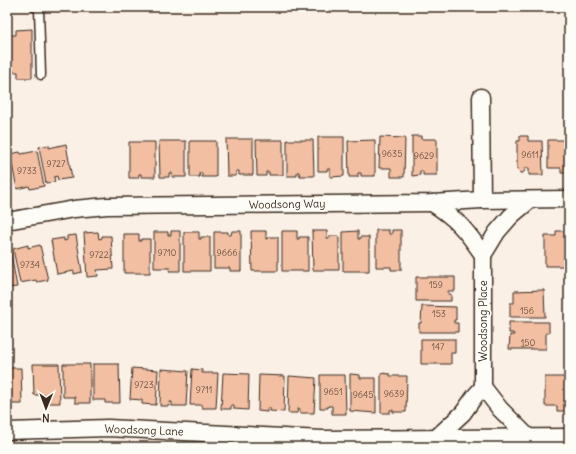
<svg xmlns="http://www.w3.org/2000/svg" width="576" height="454" font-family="Delius,sans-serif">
<rect width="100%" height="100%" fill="#fbf0e6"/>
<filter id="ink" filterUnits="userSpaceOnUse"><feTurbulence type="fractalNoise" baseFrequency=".025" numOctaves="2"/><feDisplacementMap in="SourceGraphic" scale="8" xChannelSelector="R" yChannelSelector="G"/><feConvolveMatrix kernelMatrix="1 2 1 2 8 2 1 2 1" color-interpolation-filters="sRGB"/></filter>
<g filter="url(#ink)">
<!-- building -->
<g fill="#f2bfa3" stroke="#3b2a1e">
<path d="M32,29V78H18V72H7V35H16V30Z"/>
<path d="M412,136H421V139H437V175H423V171H420V175L412,176Z"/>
<path d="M520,136H528V141H542L543,175H529V168H526L525,170L523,173H520L517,170V141H520Z"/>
<path d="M318,137H344V176L330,177V169H327V171H318Z"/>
<path d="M380,137L405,138L404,177H391V168H379Z"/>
<path d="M226,139H253V175H239V171H236V176H227Z"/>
<path d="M256,140H283V175H269V172H266V176H257Z"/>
<path d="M287,140H313L314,176H300L299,172H297V176H287Z"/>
<path d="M375,140V176H361V173H358V177H349L348,141Z"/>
<path d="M548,140H569V173H561V168H548Z"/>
<path d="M159,141H186V177H172V173H169V177H160Z"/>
<path d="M190,141H216V177H202V173H199L200,177H190Z"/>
<path d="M129,142H155V177H141V174H139L138,178H129Z"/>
<path d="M66,144L72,178L58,180L57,176L54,177L55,182L46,183L39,147L49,145V148Z"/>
<path d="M37,151L44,186L30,189L29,186L17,189L10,154L20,152L21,154Z"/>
<path d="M376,230H389V234H392V230H401V270H391V267H376Z"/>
<path d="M171,231H180V271H169L170,268H154V232H168V235H171Z"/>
<path d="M232,231H241V271H230V268H214V232H228V235H231Z"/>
<path d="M251,231H266V239H268V237H278V271H252Z"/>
<path d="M282,231H297V239H299V237H308V271H282Z"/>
<path d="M312,231H327V238H330V236H339V270H313Z"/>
<path d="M358,231V239H360V237H369V271H343V232Z"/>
<path d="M556,231H569V266H545V236H556Z"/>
<path d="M98,232L99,239L102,238V236H111L113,269L97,270L98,276L87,277L84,233Z"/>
<path d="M184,232H199V239H201V237H210V271H184Z"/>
<path d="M124,234H139V241H141V239H150V273H124Z"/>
<path d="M76,235L82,272L74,274V271L57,274L51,240L64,238V241L67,240V236Z"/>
<path d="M28,245V248L40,245L48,280L37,282L36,280L20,283L13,249Z"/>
<path d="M7,248H10L17,287L7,288Z"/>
<path d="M416,277H455V291H448V294H451V301H416Z"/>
<path d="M544,290L545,317H510V303H514V291Z"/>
<path d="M422,306L456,307V320H454V323H458V332H419V323H421Z"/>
<path d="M509,322H549V333H546V349H509L510,335H514L513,333H509Z"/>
<path d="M421,339H455V353H451V364H421Z"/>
<path d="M33,364H59L60,403H46V395H34Z"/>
<path d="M63,364H90V403H75V397H63Z"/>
<path d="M93,364H119L120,403H105V400H93Z"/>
<path d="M7,368H21L22,404H7Z"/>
<path d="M132,368L158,370L156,405L142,404V400L130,399Z"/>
<path d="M161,369L188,371L186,406H172V402H170L169,406H160Z"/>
<path d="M192,369L202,370V373H218L216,408H202V405H190Z"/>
<path d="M223,373L249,374L248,410L234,409V405H231V409H221Z"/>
<path d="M381,373L390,374V376H407L406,412H393V410H390V413H381Z"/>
<path d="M350,374L360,375V378H376V413L350,411Z"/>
<path d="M259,375L285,376L284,412L270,411V408H267V412L258,411Z"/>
<path d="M320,375H345L346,414H332V406H328V408H320Z"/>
<path d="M289,376L316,378L314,413H300V409H298L297,413H288Z"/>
<path d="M545,377H569V411H557V406H545Z"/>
</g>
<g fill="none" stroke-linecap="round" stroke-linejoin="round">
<defs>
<path id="service" d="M35,7L39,9L41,75"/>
<g id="minor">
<path d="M481,97L482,200"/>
<path d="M432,203C456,218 467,231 483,255"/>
<path d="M7,221L74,209L107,206L432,203L482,200L569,199"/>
<path d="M483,255V387"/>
<path d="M483,255L497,232L511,216L530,200"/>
<path d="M483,387L500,409L528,437"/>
<path d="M7,431L108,428L322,439L569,437"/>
<path d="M436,438L463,413L475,396L483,387"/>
</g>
</defs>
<!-- service casing -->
<use href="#service" stroke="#3b2a1e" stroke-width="11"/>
<!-- minor casing -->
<use href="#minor" stroke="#3b2a1e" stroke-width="19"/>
<!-- service -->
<use href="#service" stroke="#fdfcf7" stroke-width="8"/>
<!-- minor -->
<use href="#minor" stroke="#fdfcf7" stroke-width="16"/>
</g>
</g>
<g text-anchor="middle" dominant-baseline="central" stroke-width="3.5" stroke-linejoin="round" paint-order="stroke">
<!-- number labels -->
<g font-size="9" fill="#694f3f">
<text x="392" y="153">9635</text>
<text x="530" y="154">9611</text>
<text x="424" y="155">9629</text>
<text x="56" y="163">9727</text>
<text x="27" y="170">9733</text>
<text x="167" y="252">9710</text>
<text x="227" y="252">9666</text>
<text x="99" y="254">9722</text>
<text x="30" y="264">9734</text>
<text x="436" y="284">159</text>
<text x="527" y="310">156</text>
<text x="439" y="313">153</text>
<text x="528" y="342">150</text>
<text x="438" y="346">147</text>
<text x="144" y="384">9723</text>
<text x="204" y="389">9711</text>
<text x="333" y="391">9651</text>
<text x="394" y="393">9639</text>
<text x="363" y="394">9645</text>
</g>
<!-- street labels -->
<g font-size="11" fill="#3b2a1e" stroke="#fdfcf7">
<text transform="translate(287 204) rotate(-1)">Woodsong Way</text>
<text transform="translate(483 321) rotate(-90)">Woodsong Place</text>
<text transform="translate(144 430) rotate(2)">Woodsong Lane</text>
</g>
</g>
<!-- margin -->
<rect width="576" height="454" fill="none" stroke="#fdfcf7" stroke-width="24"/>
<rect x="12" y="12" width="552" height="430" fill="none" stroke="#3b2a1e" stroke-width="1.5" filter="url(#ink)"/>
<!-- north arrow -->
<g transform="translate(46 408) rotate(181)" stroke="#fdfcf7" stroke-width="3" paint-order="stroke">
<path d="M0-3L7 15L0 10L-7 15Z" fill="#3b2a1e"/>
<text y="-6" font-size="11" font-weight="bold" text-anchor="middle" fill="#3b2a1e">N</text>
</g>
</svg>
